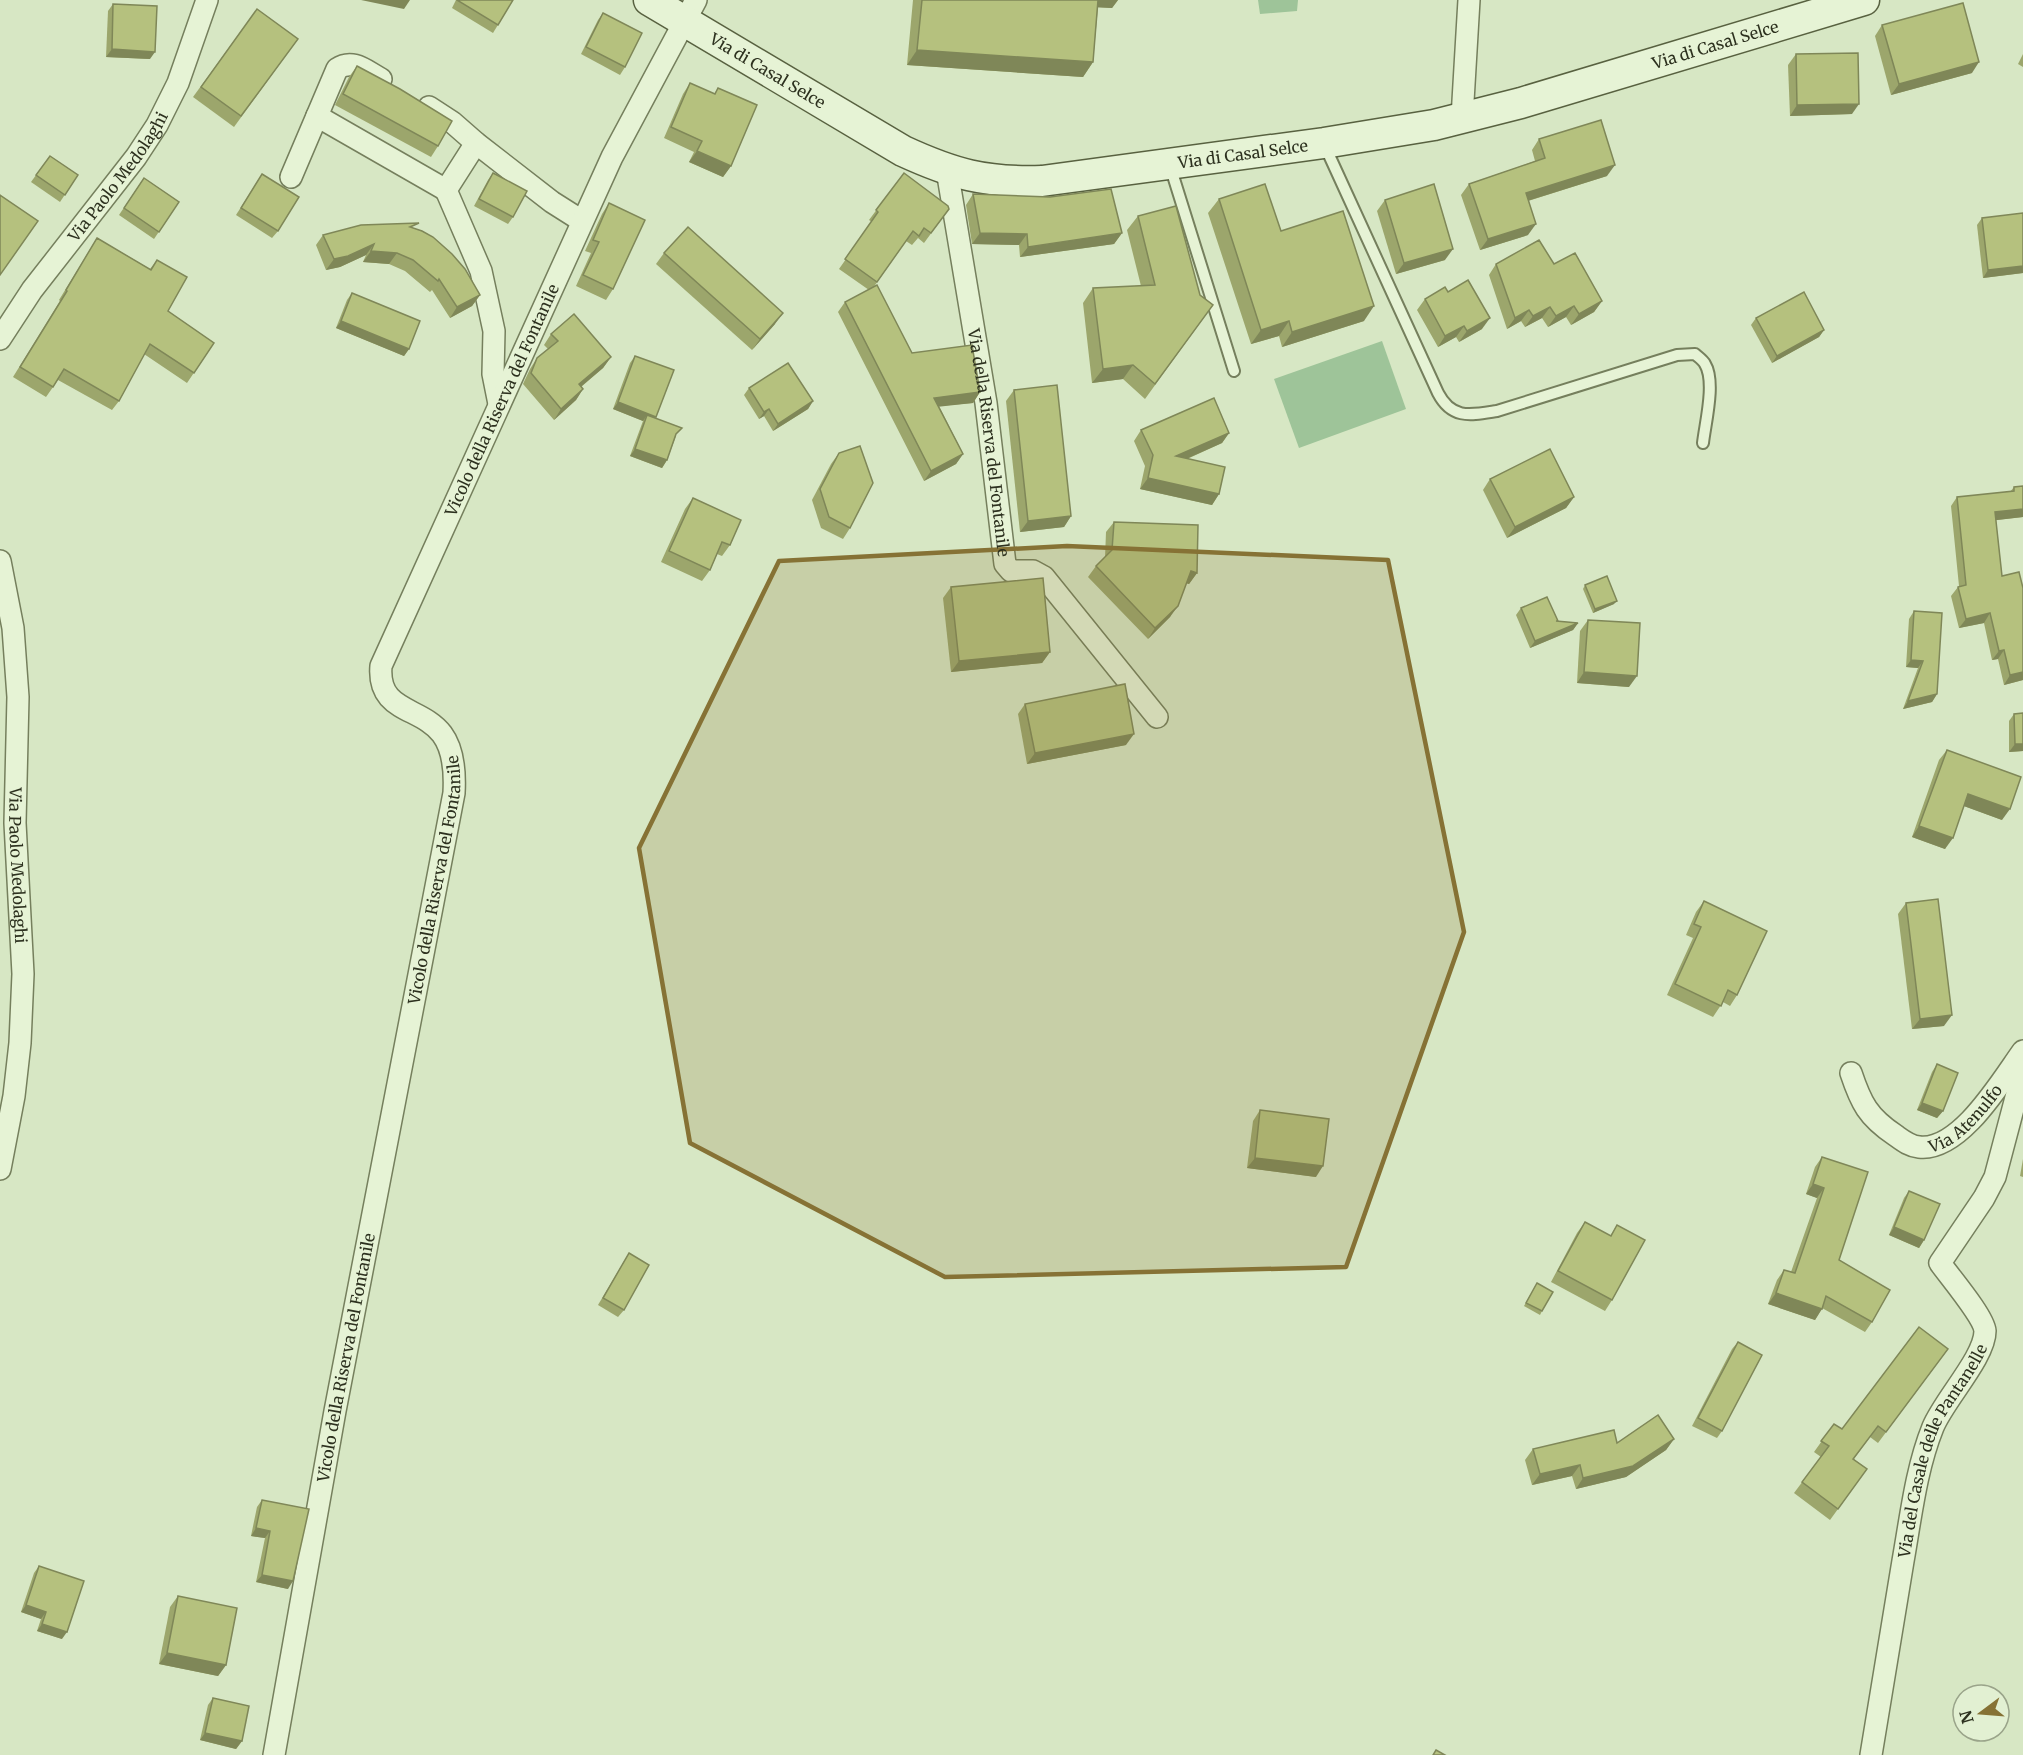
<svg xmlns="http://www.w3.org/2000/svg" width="2023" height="1755" font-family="Merriweather,serif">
<rect width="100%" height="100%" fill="#d7e7c4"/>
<!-- green -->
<g fill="#9ec499">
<path d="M1258,0H1298L1297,11L1260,14Z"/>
<path d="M1382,341L1406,409L1299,448L1274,379Z"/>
</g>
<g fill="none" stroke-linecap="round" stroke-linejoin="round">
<defs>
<g id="lane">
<path d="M1324,144L1438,393C1452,420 1471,415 1497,411L1677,355L1695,354C1698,357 1703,360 1705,364C1716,382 1705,424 1703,443"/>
<path d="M1170,166L1234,371"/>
</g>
<g id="street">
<path d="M429,107L452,122L476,143L552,202L582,221"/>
<path d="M317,116L446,190"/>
<path d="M1462,118L1469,0"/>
<path d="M476,143L446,190L481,271L494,331L493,374L499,404"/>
<path id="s1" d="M947,170L986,403L1005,564L1011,571H1033L1044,577L1157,717"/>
<path d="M291,177L337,69C353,58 366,71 381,79"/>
<path id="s2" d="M0,339L32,290L136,157L157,125L178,83L207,0"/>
<path id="s3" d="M0,561L13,628L18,697L15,823L23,974L20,1043L14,1096L0,1169"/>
<path id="s4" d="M1851,1073C1861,1103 1868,1117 1895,1135C1902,1140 1909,1146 1919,1147C1960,1152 2002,1080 2023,1051"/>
<path id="s5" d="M274,1755L335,1411L454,793C455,775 454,750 442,734C421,706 377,713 381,666L612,157L696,0"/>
<path id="s6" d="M1871,1755C1882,1690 1892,1626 1903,1561C1911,1516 1916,1469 1933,1427C1944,1400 1985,1357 1985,1331C1984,1317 1950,1277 1940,1263L1984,1198L1995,1177L2023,1071"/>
</g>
<g id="secondary">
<path id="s7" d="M649,0L903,151C953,174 985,183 1042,181L1324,143L1434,125L1521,103L1864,0"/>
</g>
</defs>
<!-- lane casing -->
<use href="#lane" stroke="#757f5d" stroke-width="14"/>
<!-- street casing -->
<use href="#street" stroke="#757f5d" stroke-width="24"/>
<!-- secondary casing -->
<use href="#secondary" stroke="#586140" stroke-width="33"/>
<!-- lane -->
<use href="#lane" stroke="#e6f3d5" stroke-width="10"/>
<!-- street -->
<use href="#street" stroke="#e6f3d5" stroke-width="21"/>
<!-- secondary -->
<use href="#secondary" stroke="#e6f3d5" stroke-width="30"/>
</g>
<!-- wall -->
<g fill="#9ca66c">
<path d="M456,0H513L493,33L452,8Z"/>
<path d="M913,0H1118L1112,8L1098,7L1093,62L1083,77L907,65Z"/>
<path d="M113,4L150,59L106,57L108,11Z"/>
<path d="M257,9L298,39L234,127L193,97Z"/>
<path d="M603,13L625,67L620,75L581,54L598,20Z"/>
<path d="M1882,25L1972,73L1891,95L1875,36Z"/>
<path d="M1796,54L1852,114L1790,116L1788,65Z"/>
<path d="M2023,54V67L2018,64Z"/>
<path d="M357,66L438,146L431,157L335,105L349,77Z"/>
<path d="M690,83L714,94L718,88L731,166L723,177L689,162L694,152L664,138L683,94Z"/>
<path d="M1539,139L1607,176L1528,201V235L1480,250L1461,195L1469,184L1535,161L1532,150Z"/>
<path d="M50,156L78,175L60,202L31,182Z"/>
<path d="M493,173L513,217L508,224L474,206L488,180Z"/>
<path d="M904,173L949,209L924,243L918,238L912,245L906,241L873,288L912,353L980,392L973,403L939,406L963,454L956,464L924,481L838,312L845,302L869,290L839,269L872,222L869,220Z"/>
<path d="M262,174L278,231L272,238L236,215Z"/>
<path d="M144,178L179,202L154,239L119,215Z"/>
<path d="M973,194L1122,233L1114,244L1020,257L1019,245L972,244L966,205Z"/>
<path d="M1219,199L1281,231L1364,321L1282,347L1279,336L1251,344L1208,213Z"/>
<path d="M1385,200L1445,260L1396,274L1377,211Z"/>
<path d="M609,203L613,289L606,300L576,286L591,253L585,251L602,214Z"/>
<path d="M1138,216L1200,295L1213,305L1145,399L1123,379L1092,383L1083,303L1093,288L1141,286L1127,230Z"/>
<path d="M1982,218L2023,273L1983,278L1977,225Z"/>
<path d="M415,228L480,295L472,306L450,318L432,290L430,292L405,271L389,264L363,262L366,255L340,267L326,270L316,245L323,235Z"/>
<path d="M97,238L150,269L157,260L168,311L214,343L187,383L144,354L119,401L112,410L58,380L46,397L13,377L60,301L59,300Z"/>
<path d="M664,253L775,324L752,350L656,264Z"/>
<path d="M1496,264H1554L1602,301L1594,312L1571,325L1566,317L1548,327L1542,318L1525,327L1521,321L1507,329L1489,275Z"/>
<path d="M1448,292L1482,329L1459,342L1456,337L1438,347L1417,310L1425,299Z"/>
<path d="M352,293L409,349L404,356L336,328L347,300Z"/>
<path d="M1756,318L1824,330L1819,337L1772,363L1751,325Z"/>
<path d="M551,334L611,357L603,368L581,387L583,389L576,400L554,420L523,384L530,369L537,358L548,349L544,345Z"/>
<path d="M635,356L655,418L676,436L667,460L662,468L630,456L643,421L613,409L630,363Z"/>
<path d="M749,388L813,401L808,409L773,431L764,416L759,419L744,395Z"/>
<path d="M1014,390L1071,516L1064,527L1020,532L1006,401Z"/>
<path d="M1141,430L1229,433L1222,443L1187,459L1219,494L1212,505L1140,489L1145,466L1134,441Z"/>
<path d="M839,453L850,528L843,539L821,528L812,500L831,464Z"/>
<path d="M1490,479L1574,497L1566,508L1507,538L1483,490Z"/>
<path d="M2023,486V517L1996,520L2002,576L2023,588V680L2004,685L1998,659L1992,660L1984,623L1959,628L1951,596L1958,587L1959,586L1951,506L1957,497L2010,492L2014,487Z"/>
<path d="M693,498L730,545L722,556L717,554L710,570L702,581L661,562L685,509Z"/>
<path d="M1114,522L1197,573L1189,584L1186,583L1170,617L1148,639L1088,577L1096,566L1105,558L1106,532Z"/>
<path d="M1585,585L1614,604L1593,613L1583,589Z"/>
<path d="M951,587L1050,652L1042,663L951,672L943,598Z"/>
<path d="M1521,608L1557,621L1578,623L1573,630L1530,648L1516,615Z"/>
<path d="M1914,611L1937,694L1932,702L1903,709L1918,668L1906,667L1909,619Z"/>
<path d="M1588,620L1629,687L1577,683L1580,631Z"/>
<path d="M1025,704L1126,745L1027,764L1018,714Z"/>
<path d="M2023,713V751L2009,752V721L2014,714Z"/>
<path d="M1947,750L2002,820L1964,806L1945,849L1912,837L1939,760Z"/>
<path d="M1704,901L1737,995L1730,1006L1723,1002L1713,1017L1667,995L1693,938L1686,935L1696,912Z"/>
<path d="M1906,903L1944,1026L1912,1029L1898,914Z"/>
<path d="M1937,1064L1943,1111L1937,1118L1917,1110L1932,1072Z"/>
<path d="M1260,1110L1316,1177L1247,1168L1253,1121Z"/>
<path d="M1822,1157L1839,1260L1872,1322L1865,1332L1822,1308L1815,1320L1768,1304L1777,1280L1784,1270L1791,1272L1817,1198L1806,1194L1815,1167Z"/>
<path d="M2023,1159V1177L2020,1176Z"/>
<path d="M1909,1191L1924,1240L1919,1248L1889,1235L1904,1198Z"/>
<path d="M1585,1222L1610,1236L1617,1225L1612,1300L1605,1311L1551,1282L1577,1233Z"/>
<path d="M629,1253L624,1310L618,1317L598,1305Z"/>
<path d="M1537,1283L1542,1311L1540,1315L1524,1306Z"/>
<path d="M1738,1342L1722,1431L1717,1438L1692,1426L1732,1349Z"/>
<path d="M1948,1349L1878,1443L1870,1437L1854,1459L1867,1469L1830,1520L1794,1493L1821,1457L1814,1452L1834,1424L1842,1429Z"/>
<path d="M1674,1439L1666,1450L1626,1477L1576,1489L1572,1476L1532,1485L1525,1460L1533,1449Z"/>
<path d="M262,1500L288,1589L256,1582L265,1538L251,1536L257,1507Z"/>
<path d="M39,1566L62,1639L37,1631L41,1619L21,1612L34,1573Z"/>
<path d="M178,1596L226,1665L218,1676L159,1664L170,1607Z"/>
<path d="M213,1698L242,1741L236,1749L200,1740L208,1705Z"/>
</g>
<!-- shaded-wall -->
<g fill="#7f8758">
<path d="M361,0H410L404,9Z"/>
<path d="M1094,0H1118L1112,8L1089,7Z"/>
<path d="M112,49L155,52L150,59L106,57Z"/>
<path d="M917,50L1093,62L1083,77L907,65Z"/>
<path d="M1979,62L1972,73L1891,95L1899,84Z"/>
<path d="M1859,104L1852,114L1790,116L1797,105Z"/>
<path d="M697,151L731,166L723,177L689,162Z"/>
<path d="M1615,165L1607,176L1518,204L1526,193Z"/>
<path d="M1536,224L1528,235L1480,250L1488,239Z"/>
<path d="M980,233L1027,234L1019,245L972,244Z"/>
<path d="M1122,233L1114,244L1020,257L1028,247Z"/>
<path d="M374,244L366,255L340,267L326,270L334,259Z"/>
<path d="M1453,249L1445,260L1396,274L1404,263Z"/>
<path d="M371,251L397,253L389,264L363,262Z"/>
<path d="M2023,266V273L1983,278L1988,270Z"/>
<path d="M480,295L472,306L450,318L457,307Z"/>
<path d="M1602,301L1594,312L1571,325L1579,314Z"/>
<path d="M1374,306L1364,321L1282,347L1292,332Z"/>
<path d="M1574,306L1566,317L1548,327L1556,316Z"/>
<path d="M1550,307L1542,318L1525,327L1533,316Z"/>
<path d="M1529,310L1521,321L1507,329L1515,318Z"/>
<path d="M783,313L775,324L752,350L760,339Z"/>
<path d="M1490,318L1482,329L1459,342L1467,331Z"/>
<path d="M341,321L409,349L404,356L336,328Z"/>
<path d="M1289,321L1279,336L1251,344L1261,330Z"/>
<path d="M1464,326L1456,337L1438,347L1445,336Z"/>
<path d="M1824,330L1819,337L1772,363L1777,356Z"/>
<path d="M611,357L603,368L571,395L579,384Z"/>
<path d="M1133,365L1123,379L1092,383L1103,369Z"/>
<path d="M583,389L576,400L554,420L561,409Z"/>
<path d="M980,392L973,403L927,408L934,398Z"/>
<path d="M813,401L808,409L773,431L778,424Z"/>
<path d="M618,402L656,417L651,424L647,415L643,421L613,409Z"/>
<path d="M769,409L764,416L759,419L764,412Z"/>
<path d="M1229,433L1222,443L1168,467L1176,456Z"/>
<path d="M635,449L667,460L662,468L630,456Z"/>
<path d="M963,454L956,464L924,481L931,471Z"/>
<path d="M1148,478L1219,494L1212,505L1140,489Z"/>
<path d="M1574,497L1566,508L1507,538L1515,527Z"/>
<path d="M2023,509V517L1989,521L1995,512Z"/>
<path d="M1071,516L1064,527L1020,532L1028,521Z"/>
<path d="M1191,571L1197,573L1189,584L1183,582Z"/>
<path d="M1617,601L1614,604L1593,613L1595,609Z"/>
<path d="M1178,606L1170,617L1148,639L1155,628Z"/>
<path d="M1990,613L1984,623L1959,628L1966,619Z"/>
<path d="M1578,623L1573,630L1530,648L1535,641Z"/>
<path d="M2004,650L1998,659L1992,660L1999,651Z"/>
<path d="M1050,652L1042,663L951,672L959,661Z"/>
<path d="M1911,660L1923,661L1918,668L1906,667Z"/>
<path d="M1584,672L1637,676L1629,687L1577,683Z"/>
<path d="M2023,672V680L2004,685L2010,675Z"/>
<path d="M1937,694L1932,702L1903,709L1908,701Z"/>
<path d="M1134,734L1126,745L1027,764L1035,753Z"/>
<path d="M2015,744H2023V751L2009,752Z"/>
<path d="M1968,794L2010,809L2002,820L1961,805Z"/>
<path d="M1919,826L1953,838L1945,849L1912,837Z"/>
<path d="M1952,1015L1944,1026L1912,1029L1920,1019Z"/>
<path d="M1922,1103L1943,1111L1937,1118L1917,1110Z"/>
<path d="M1255,1158L1323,1166L1316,1177L1247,1168Z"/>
<path d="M1813,1184L1824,1188L1817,1198L1806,1194Z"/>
<path d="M1894,1227L1924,1240L1919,1248L1889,1235Z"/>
<path d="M1776,1293L1822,1309L1815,1320L1768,1304Z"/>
<path d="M1674,1439L1666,1450L1626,1477L1576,1489L1583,1478Z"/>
<path d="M1580,1465L1572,1476L1532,1485L1540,1474Z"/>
<path d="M256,1528L270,1531L265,1538L251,1536Z"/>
<path d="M262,1575L293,1581L288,1589L256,1582Z"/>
<path d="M26,1605L46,1612L41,1619L21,1612Z"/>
<path d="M42,1624L67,1632L62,1639L37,1631Z"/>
<path d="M167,1653L226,1665L218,1676L159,1664Z"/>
<path d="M205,1733L242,1741L236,1749L200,1740Z"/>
</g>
<!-- building -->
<g fill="#b5c17e" stroke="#7f8758" stroke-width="1.5">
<path d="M457,0H513L498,25Z"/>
<path d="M922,0H1098L1093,62L917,50Z"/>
<path d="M1963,3L1979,62L1899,84L1882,25Z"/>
<path d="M113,4L157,6L155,52L112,49Z"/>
<path d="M257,9L298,39L241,116L201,87Z"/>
<path d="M603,13L642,33L625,67L586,47Z"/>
<path d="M1858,53L1859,104L1797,105L1796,54Z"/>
<path d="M357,66L400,89L452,121L438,146L343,94Z"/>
<path d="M690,83L715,94L718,88L757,105L731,166L697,151L702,141L671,127Z"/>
<path d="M1601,120L1615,165L1526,193L1536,224L1488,239L1469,184L1545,158L1539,139Z"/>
<path d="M50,156L78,175L65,195L36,175Z"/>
<path d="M493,173L527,191L513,217L479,199Z"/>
<path d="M904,173L948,206L949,209L931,233L924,228L919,236L913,231L877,282L845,259L878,212L876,210Z"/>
<path d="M262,174L299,197L278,231L241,208Z"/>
<path d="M144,178L179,202L159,232L124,208Z"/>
<path d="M1265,184L1281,231L1343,211L1374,306L1292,332L1289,321L1261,330L1219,199Z"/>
<path d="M1434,184L1453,249L1404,263L1385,200Z"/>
<path d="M1111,189L1122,233L1028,247L1027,234L980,233L973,194L1050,197Z"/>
<path d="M0,195L38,221L0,275Z"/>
<path d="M609,203L645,220L613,289L583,275L599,242L593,240Z"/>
<path d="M1176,206L1200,295L1213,305L1155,384L1133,365L1103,369L1093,288L1155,285L1138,216Z"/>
<path d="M2023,213V266L1988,270L1982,218Z"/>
<path d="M419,223L410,227L422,231L433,237L452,254L465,269L480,295L457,307L439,279L438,281L413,260L397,253L371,251L374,244L348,256L334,259L323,235L361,225Z"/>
<path d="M688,227L783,313L760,339L664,253Z"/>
<path d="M97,238L151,270L157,260L187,277L168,311L214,343L194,373L150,344L119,401L64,369L53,387L20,367L67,291L66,290Z"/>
<path d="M1539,240L1554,264L1575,253L1602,301L1579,314L1574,306L1556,316L1550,307L1533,316L1529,310L1515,318L1496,264Z"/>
<path d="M1468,280L1490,318L1467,331L1464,326L1445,336L1425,299L1445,287L1448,292Z"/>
<path d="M877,285L912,353L972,345L980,392L934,398L963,454L931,471L845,302Z"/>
<path d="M1804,292L1824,330L1777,356L1756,318Z"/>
<path d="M352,293L420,321L409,349L341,321Z"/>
<path d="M574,314L611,357L579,384L583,389L561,409L531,373L537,358L558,341L551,334Z"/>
<path d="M635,356L674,370L656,417L618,402Z"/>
<path d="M788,363L813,401L778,424L769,409L764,412L749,388Z"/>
<path d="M1057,385L1071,516L1028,521L1014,390Z"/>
<path d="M1214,398L1229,433L1176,456L1225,467L1219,494L1148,478L1153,455L1141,430Z"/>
<path d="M647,415L682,428L676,434L667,460L635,449Z"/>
<path d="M860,446L873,483L850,528L829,517L820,489L839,453Z"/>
<path d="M1550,449L1574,497L1515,527L1490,479Z"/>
<path d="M2023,486V509L1995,512L2002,576L2019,572L2023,588V672L2010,675L2004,650L1999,651L1990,613L1966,619L1958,587L1966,585L1957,497L2014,491V487Z"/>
<path d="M693,498L741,520L730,545L722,542L710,570L669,551Z"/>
<path d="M1114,522L1198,525L1197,573L1191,571L1178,606L1155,628L1096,566L1112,550Z"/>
<path d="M1607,576L1617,601L1595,609L1585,585Z"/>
<path d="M1043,578L1050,652L959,661L951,587Z"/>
<path d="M1547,597L1558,621H1556L1578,623L1535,641L1521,608Z"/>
<path d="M1914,611L1942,613L1937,694L1908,701L1923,661L1911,660Z"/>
<path d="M1588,620L1640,623L1637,676L1584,672Z"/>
<path d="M1125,684L1134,734L1035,753L1025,704Z"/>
<path d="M2023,713V744H2015L2014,714Z"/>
<path d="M1947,750L2021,777L2010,809L1968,794L1953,838L1919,826Z"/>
<path d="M1938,899L1952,1015L1920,1019L1906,903Z"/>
<path d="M1704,901L1767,931L1737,995L1728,990L1721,1006L1675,984L1701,927L1694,924Z"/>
<path d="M1937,1064L1958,1073L1943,1111L1922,1103Z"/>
<path d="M1260,1110L1329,1119L1323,1166L1255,1158Z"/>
<path d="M1822,1157L1868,1172L1839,1260L1890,1290L1872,1322L1826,1296L1822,1309L1776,1293L1784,1270L1795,1273L1824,1188L1813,1184Z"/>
<path d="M1909,1191L1940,1204L1924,1240L1894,1227Z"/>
<path d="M1585,1222L1611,1236L1617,1225L1645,1240L1612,1300L1558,1271Z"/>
<path d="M629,1253L649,1265L624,1310L603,1298Z"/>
<path d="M1537,1283L1553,1292L1542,1311L1526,1303Z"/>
<path d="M1919,1327L1948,1349L1886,1432L1878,1426L1853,1459L1867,1469L1838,1509L1802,1482L1829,1446L1821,1441L1834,1424L1842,1429Z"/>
<path d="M1738,1342L1762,1355L1722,1431L1698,1418Z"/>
<path d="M1658,1415L1674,1439L1633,1466L1583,1478L1580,1465L1540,1474L1533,1449L1614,1430L1617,1443Z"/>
<path d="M262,1500L309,1509L293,1581L262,1575L270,1531L256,1528Z"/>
<path d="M39,1566L84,1581L67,1632L42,1624L46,1612L26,1605Z"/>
<path d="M178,1596L237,1608L226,1665L167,1653Z"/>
<path d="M213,1698L249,1706L242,1741L205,1733Z"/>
<path d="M1436,1750L1445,1755H1433Z"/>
</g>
<!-- marked area -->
<path fill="#867235" fill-opacity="0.2" stroke="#867235" stroke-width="4.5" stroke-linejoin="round" d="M1067,546L1388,560L1464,932L1346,1267L945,1277L690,1143L639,848L779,561Z"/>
<g text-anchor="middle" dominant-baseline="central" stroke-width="4.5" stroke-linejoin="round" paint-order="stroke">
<!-- street labels -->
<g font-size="16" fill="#2d311f" stroke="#e2f0d2">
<text stroke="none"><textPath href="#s7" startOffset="1128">Via di Casal Selce</textPath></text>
<text stroke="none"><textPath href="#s7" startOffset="138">Via di Casal Selce</textPath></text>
<text stroke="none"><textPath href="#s7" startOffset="642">Via di Casal Selce</textPath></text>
<text stroke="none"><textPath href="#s2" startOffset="201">Via Paolo Medolaghi</textPath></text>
<text stroke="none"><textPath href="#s5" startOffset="1430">Vicolo della Riserva del Fontanile</textPath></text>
<text stroke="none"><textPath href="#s1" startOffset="276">Via della Riserva del Fontanile</textPath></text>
<text stroke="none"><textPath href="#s3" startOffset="306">Via Paolo Medolaghi</textPath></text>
<text stroke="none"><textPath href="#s5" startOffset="890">Vicolo della Riserva del Fontanile</textPath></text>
<text stroke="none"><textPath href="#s4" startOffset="162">Via Atenulfo</textPath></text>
<text stroke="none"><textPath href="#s5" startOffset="404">Vicolo della Riserva del Fontanile</textPath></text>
<text stroke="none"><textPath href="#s6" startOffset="315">Via del Casale delle Pantanelle</textPath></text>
</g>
</g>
<!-- north arrow -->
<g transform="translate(1981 1713) rotate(254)"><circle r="28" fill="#e2f0d2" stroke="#9aa48a" stroke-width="1.5"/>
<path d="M0-4.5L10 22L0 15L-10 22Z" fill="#867235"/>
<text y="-9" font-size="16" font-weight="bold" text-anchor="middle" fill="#2d311f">N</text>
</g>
</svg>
